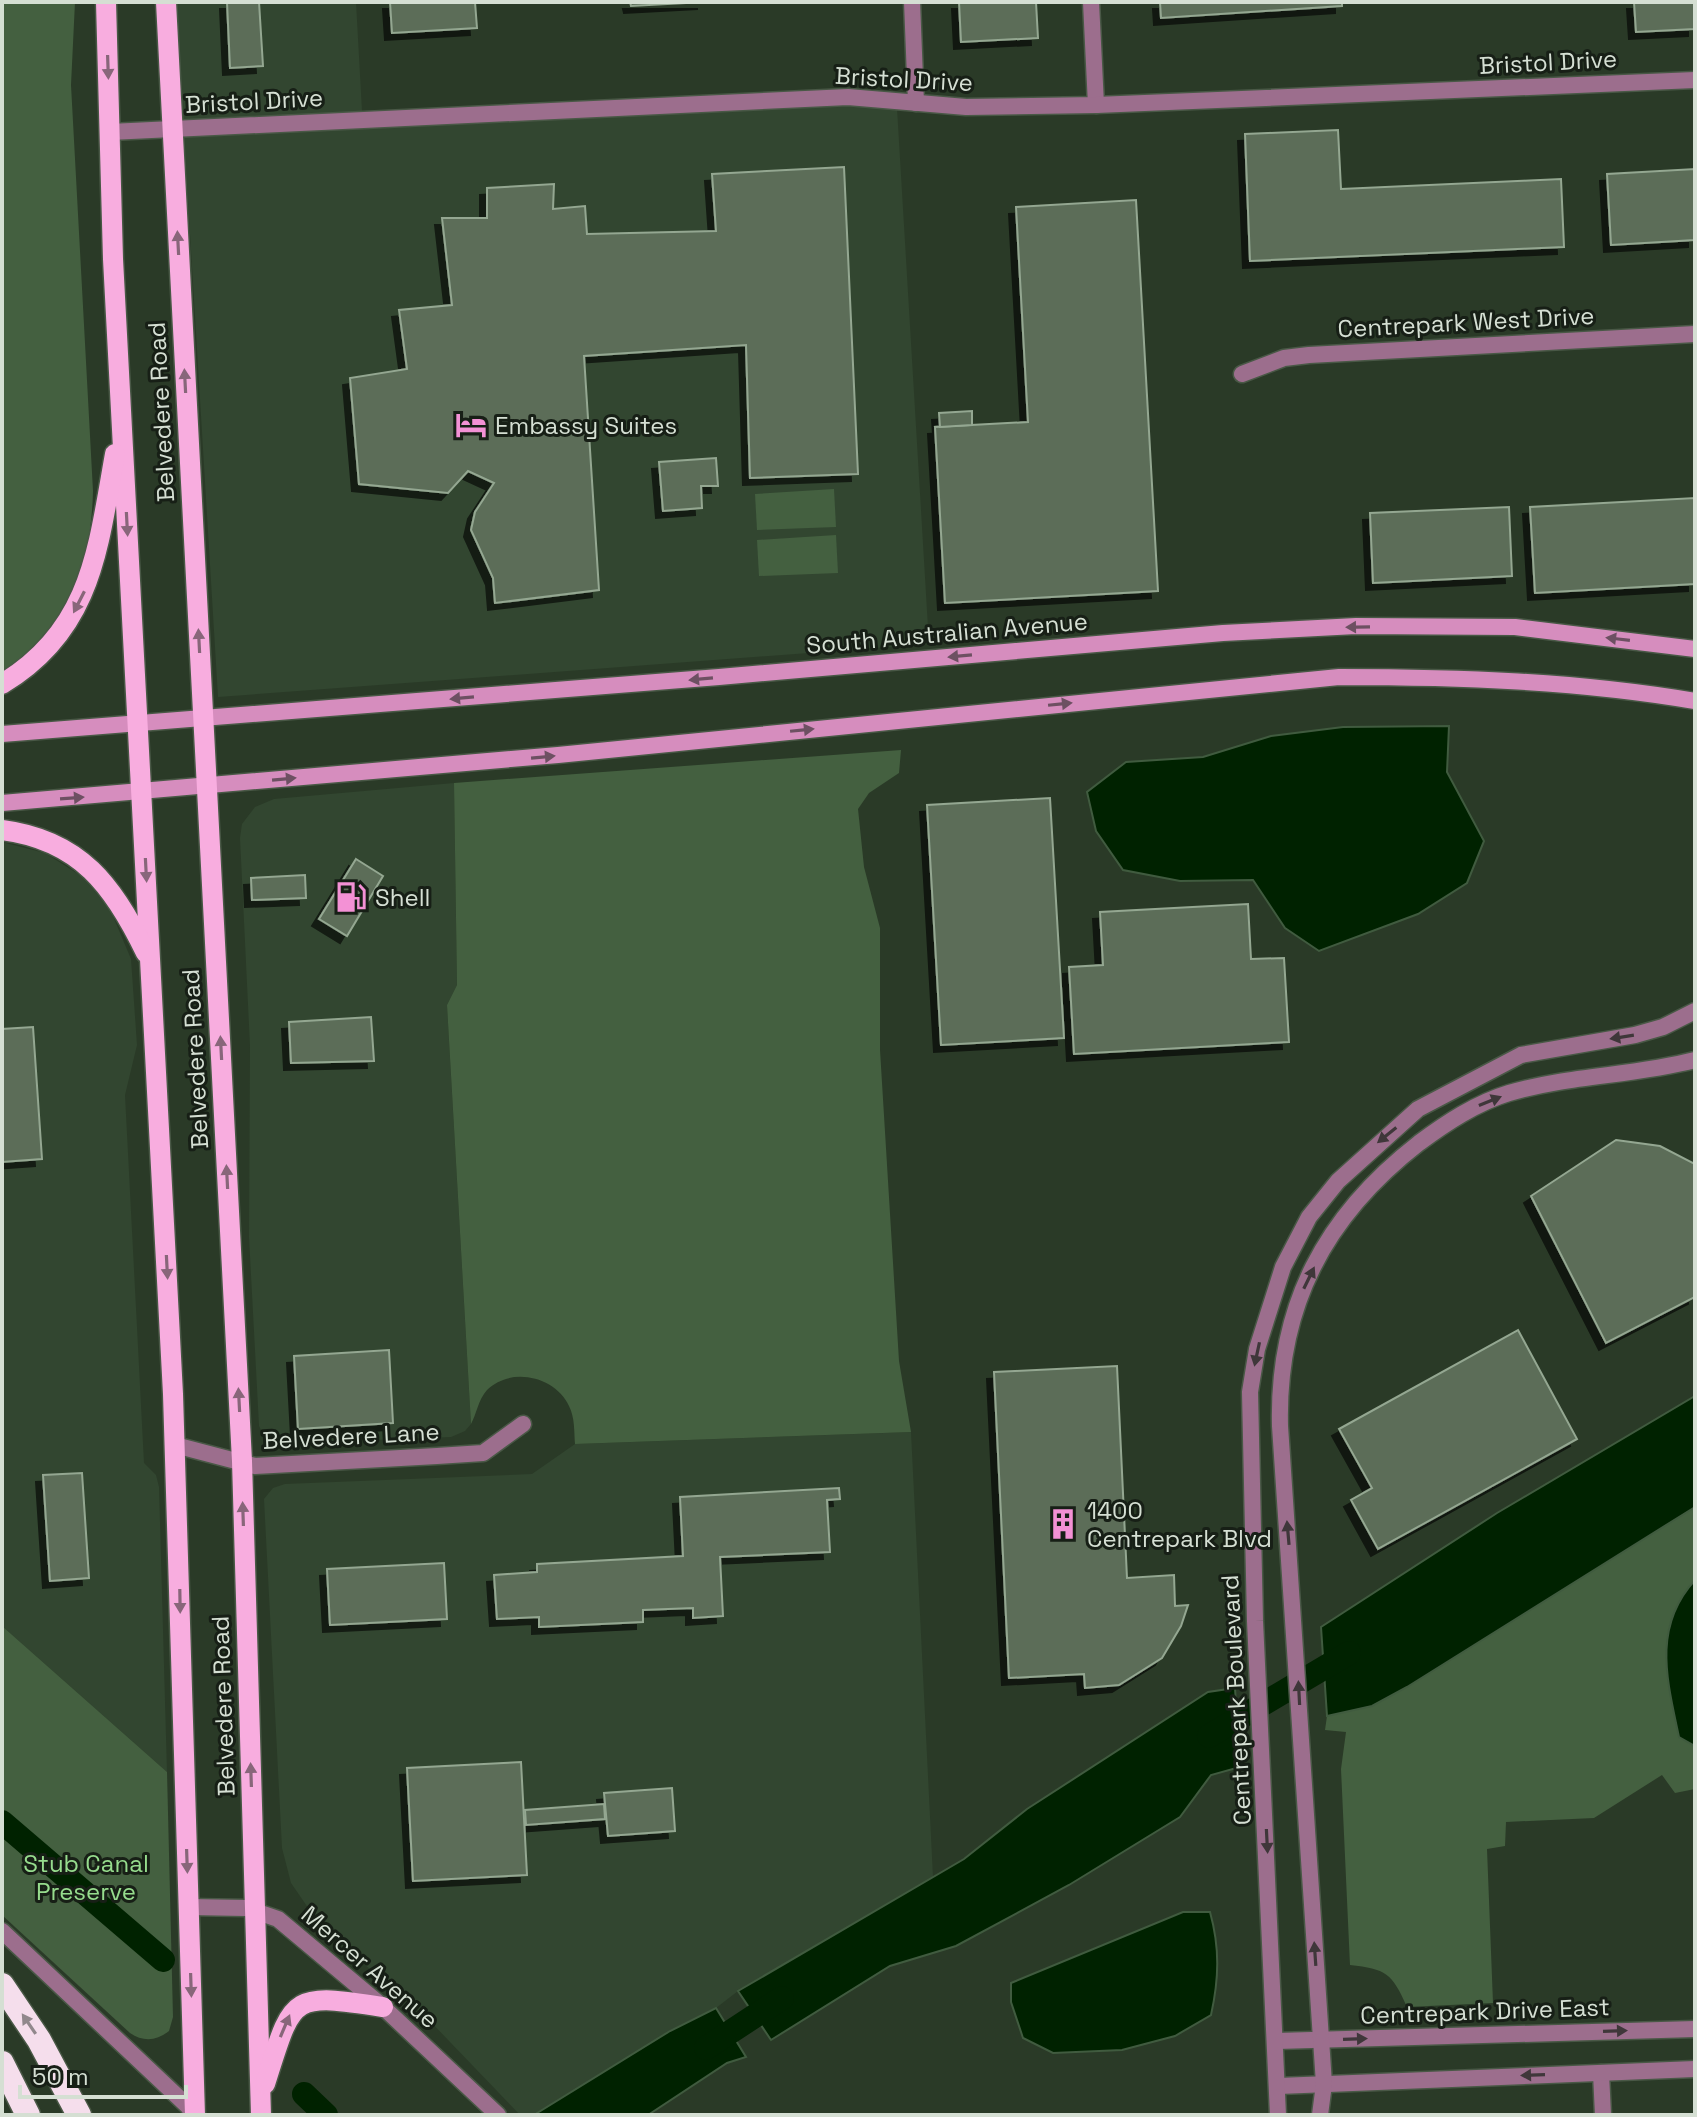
<svg xmlns="http://www.w3.org/2000/svg" width="1697" height="2117" font-family="'Space Grotesk',sans-serif">
<defs>
<filter id="shadow"><feDropShadow dx="-7" dy="7" stdDeviation="0" flood-color="#0009"/></filter>
</defs>
<rect width="100%" height="100%" fill="#2a3a27"/>
<!-- built -->
<g fill="#324630">
<path d="M176,2H356L363,129L864,105L897,108L929,644L218,697Z"/>
<path d="M454,783L457,985L447,1005L471,1424L465,1431L451,1437L274,1444L265,1438L259,1426L249,1237L250,1046L240,838L242,824L255,807L274,799Z"/>
<path d="M2,842L45,853L83,877L110,909L131,959L137,1045L125,1095L144,1463L156,1475L159,1487L167,1772L2,1626Z"/>
<path d="M911,1432L933,1877L738,1991L716,2008L670,2031L557,2103L534,2115H520L426,2017L322,1928L291,1883L282,1848L264,1499L273,1488L285,1484L532,1474L575,1444Z"/>
</g>
<!-- green -->
<g fill="#446040">
<path d="M2,2H75L71,85L93,491C91,572 66,624 2,674Z"/>
<path d="M834,489L836,527L757,530L755,494Z"/>
<path d="M836,535L838,573L759,576L757,540Z"/>
<path d="M901,750L899,773L869,793L858,809L864,867L880,928V1050L899,1361L911,1432L575,1444C574,1431 575,1418 569,1406C556,1377 511,1366 487,1390C478,1400 477,1413 471,1424L447,1005L457,985L454,783Z"/>
<path d="M1695,1507V1580C1652,1628 1667,1680 1679,1737L1695,1746V1789L1675,1793L1662,1775L1594,1818L1506,1822L1505,1846L1487,1849L1493,2003L1407,2007C1392,1973 1386,1969 1350,1965L1341,1769L1346,1732L1325,1730L1327,1716L1372,1706L1407,1687Z"/>
<path d="M2,1626L167,1772L173,2017L169,2031C157,2041 143,2042 130,2033L2,1915Z"/>
</g>
<!-- water -->
<g fill="#020" stroke="#405b3f" stroke-width="2">
<path d="M1449,726L1447,772L1484,841L1467,883L1418,914L1319,951L1285,928L1253,880L1180,881L1123,870L1096,831L1087,792L1126,762L1203,757L1271,736L1343,727Z"/>
<path d="M1695,1396V1507L1407,1687L1372,1706L1327,1716L1321,1627L1497,1513Z"/>
<path d="M1695,1580V1746L1679,1737C1667,1680 1652,1627 1695,1580Z"/>
<path d="M1235,1688L1240,1767L1211,1775L1180,1817L1069,1885L956,1946L890,1966L771,2040L738,1991L964,1859L1027,1809L1208,1692Z"/>
<path d="M1183,1912H1210C1220,1948 1219,1979 1211,2015L1175,2036L1122,2050L1053,2053L1023,2038L1011,2002V1983Z"/>
<path d="M716,2008L746,2057L727,2063L648,2115H534L670,2031Z"/>
</g>
<g fill="none" stroke-linecap="round" stroke-linejoin="round">
<!-- canal -->
<g stroke="#020" stroke-width="24">
<path d="M1209,1736L1349,1653"/>
<path d="M2,1822L163,1960"/>
<path d="M706,2048L782,1998"/>
<path d="M304,2094L326,2115"/>
</g>
</g>
<!-- building -->
<g fill="#5b6d59" stroke="#94a791" stroke-width="2" filter="url(#shadow)">
<path d="M227,2H259L263,66L230,68Z"/>
<path d="M390,2H475L477,28L392,33Z"/>
<path d="M630,2H705L631,6Z"/>
<path d="M959,2H1036L1038,38L961,42Z"/>
<path d="M1160,2H1342V6L1161,18Z"/>
<path d="M1634,2H1695V29L1636,32Z"/>
<path d="M1338,130L1341,189L1561,179L1564,247L1250,261L1245,134Z"/>
<path d="M844,167L858,474L750,478L746,345L584,356L599,590L495,603L493,578L471,530L475,512L494,483L468,471L448,493L359,484L350,378L407,369L399,310L452,305L442,218H487V188L554,184L553,209L585,206L587,234L716,231L712,174Z"/>
<path d="M1695,169V240L1611,245L1607,174Z"/>
<path d="M1136,200L1158,591L945,603L935,427L1028,422L1016,207Z"/>
<path d="M972,411V425L940,427L939,413Z"/>
<path d="M716,458L718,486H701L702,508L663,511L659,462Z"/>
<path d="M1695,498V584L1535,593L1530,507Z"/>
<path d="M1509,507L1512,576L1373,583L1370,513Z"/>
<path d="M1050,798L1064,1038L941,1045L927,805Z"/>
<path d="M356,859L383,876L347,936L319,919Z"/>
<path d="M305,875L306,898L252,900L251,878Z"/>
<path d="M1248,904L1251,959L1284,958L1289,1042L1074,1054L1069,967L1103,965L1100,912Z"/>
<path d="M371,1017L374,1061L291,1063L289,1022Z"/>
<path d="M33,1027L42,1159L2,1162V1029Z"/>
<path d="M1616,1140L1660,1146L1695,1164V1297L1606,1343L1531,1196Z"/>
<path d="M1518,1330L1577,1439L1378,1549L1351,1500L1372,1488L1339,1429Z"/>
<path d="M389,1350L393,1423L298,1429L294,1356Z"/>
<path d="M1117,1366L1127,1578L1174,1575L1175,1606L1188,1605L1181,1626L1162,1658L1119,1685L1085,1688L1084,1674L1009,1678L994,1372Z"/>
<path d="M82,1473L89,1578L50,1581L43,1475Z"/>
<path d="M839,1488L840,1499L827,1500L830,1552L720,1557L723,1616L693,1618V1608L643,1610V1622L539,1627V1617L497,1619L494,1575L537,1572V1564L683,1556L680,1497Z"/>
<path d="M444,1563L447,1619L330,1625L327,1569Z"/>
<path d="M521,1762L527,1875L413,1881L407,1768Z"/>
<path d="M672,1788L675,1831L608,1836L604,1793Z"/>
<path d="M604,1804L605,1819L526,1825L525,1810Z"/>
</g>
<g fill="none" stroke-linecap="round" stroke-linejoin="round">
<defs>
<g id="minor">
<path d="M912,2L916,103"/>
<path d="M1091,2L1096,105"/>
<path d="M110,132L848,97L966,107L1096,105L1695,80"/>
<path d="M1242,374L1284,358L1309,355L1695,334"/>
<path d="M175,1445L255,1466L437,1456L483,1453L523,1424"/>
<path d="M2,1931L195,2113L190,2115"/>
<path d="M1277,2041L1695,2029"/>
<path d="M1601,2073L1603,2115"/>
<path d="M1279,2086L1695,2069"/>
</g>
<g id="tertiary">
<path d="M189,1907L246,1908L278,1919L383,2007L498,2115"/>
<path d="M1278,2115L1255,1621L1250,1392L1257,1349L1283,1267L1309,1217L1338,1181L1418,1109L1521,1055L1635,1035L1663,1027L1695,1011"/>
<path d="M1320,2115L1324,2084L1280,1426C1277,1306 1325,1216 1419,1143C1446,1123 1476,1103 1509,1093C1570,1075 1634,1076 1695,1060"/>
</g>
<g id="secondary">
<path d="M2,734L719,677L1223,633L1356,626L1515,627L1695,649"/>
<path d="M2,803L558,755L1339,677C1459,677 1577,681 1695,701"/>
</g>
<g id="primary">
<path d="M106,2L113,259L173,1394L195,2115"/>
<path d="M166,2L242,1461L261,2115"/>
<path d="M2,684C92,630 98,548 115,454"/>
<path d="M2,830C80,840 114,886 146,953"/>
<path d="M265,2084C293,1996 289,1992 383,2007"/>
</g>
<g id="motorway">
<path d="M2,1985L39,2040L79,2115"/>
<path d="M2,2063L28,2115"/>
</g>
</defs>
<!-- minor casing -->
<use href="#minor" stroke="#495846" stroke-width="19"/>
<!-- tertiary casing -->
<use href="#tertiary" stroke="#495846" stroke-width="19"/>
<!-- secondary casing -->
<use href="#secondary" stroke="#495846" stroke-width="19"/>
<!-- primary casing -->
<use href="#primary" stroke="#495846" stroke-width="23"/>
<!-- motorway casing -->
<use href="#motorway" stroke="#495846" stroke-width="27"/>
<!-- minor -->
<use href="#minor" stroke="#9c6e8d" stroke-width="16"/>
<!-- tertiary -->
<use href="#tertiary" stroke="#9c6e8d" stroke-width="16"/>
<!-- secondary -->
<use href="#secondary" stroke="#d68dbe" stroke-width="16"/>
<!-- primary -->
<use href="#primary" stroke="#f8addf" stroke-width="20"/>
<!-- motorway -->
<use href="#motorway" stroke="#f5deec" stroke-width="24"/>
</g>
<!-- one-way arrows -->
<defs><path id="oneway-solid" d="M-6-.8H1V-3.2L6.5 0L1 3.2V.8H-6Z" transform="scale(2)"/></defs>
<g fill="#88667a">
<use href="#oneway-solid" transform="translate(108 67) rotate(88)"/>
<use href="#oneway-solid" transform="translate(178 243) rotate(-93)"/>
<use href="#oneway-solid" transform="translate(185 381) rotate(-93)"/>
<use href="#oneway-solid" transform="translate(127 524) rotate(87)"/>
<use href="#oneway-solid" transform="translate(79 602) rotate(117)"/>
<use href="#oneway-solid" transform="translate(199 641) rotate(-93)"/>
<use href="#oneway-solid" transform="translate(146 870) rotate(87)"/>
<use href="#oneway-solid" transform="translate(221 1048) rotate(-93)"/>
<use href="#oneway-solid" transform="translate(227 1177) rotate(-93)"/>
<use href="#oneway-solid" transform="translate(167 1267) rotate(87)"/>
<use href="#oneway-solid" transform="translate(239 1400) rotate(-93)"/>
<use href="#oneway-solid" transform="translate(243 1514) rotate(-92)"/>
<use href="#oneway-solid" transform="translate(180 1601) rotate(89)"/>
<use href="#oneway-solid" transform="translate(251 1775) rotate(-92)"/>
<use href="#oneway-solid" transform="translate(187 1861) rotate(88)"/>
<use href="#oneway-solid" transform="translate(191 1985) rotate(88)"/>
<use href="#oneway-solid" transform="translate(285 2026) rotate(-67)"/>
</g>
<g fill="#6d5062">
<use href="#oneway-solid" transform="translate(1358 627) rotate(179)"/>
<use href="#oneway-solid" transform="translate(1618 639) rotate(-173)"/>
<use href="#oneway-solid" transform="translate(960 656) rotate(175)"/>
<use href="#oneway-solid" transform="translate(701 679) rotate(175)"/>
<use href="#oneway-solid" transform="translate(462 698) rotate(175)"/>
<use href="#oneway-solid" transform="translate(1060 704) rotate(-6)"/>
<use href="#oneway-solid" transform="translate(802 730) rotate(-6)"/>
<use href="#oneway-solid" transform="translate(543 757) rotate(-5)"/>
<use href="#oneway-solid" transform="translate(284 779) rotate(-5)"/>
<use href="#oneway-solid" transform="translate(72 798) rotate(-4)"/>
</g>
<g fill="#3f373a">
<use href="#oneway-solid" transform="translate(1622 1037) rotate(171)"/>
<use href="#oneway-solid" transform="translate(1490 1101) rotate(-22)"/>
<use href="#oneway-solid" transform="translate(1387 1135) rotate(141)"/>
<use href="#oneway-solid" transform="translate(1309 1278) rotate(-64)"/>
<use href="#oneway-solid" transform="translate(1257 1354) rotate(102)"/>
<use href="#oneway-solid" transform="translate(1288 1533) rotate(-95)"/>
<use href="#oneway-solid" transform="translate(1299 1693) rotate(-93)"/>
<use href="#oneway-solid" transform="translate(1267 1841) rotate(87)"/>
<use href="#oneway-solid" transform="translate(1315 1954) rotate(-94)"/>
<use href="#oneway-solid" transform="translate(1615 2031) rotate(-2)"/>
<use href="#oneway-solid" transform="translate(1355 2039) rotate(-2)"/>
<use href="#oneway-solid" transform="translate(1533 2075) rotate(178)"/>
</g>
<use fill="#91888c" href="#oneway-solid" transform="translate(29 2024) rotate(-124)"/>
<!-- icons -->
<defs>
<symbol id="hotel-bare" viewBox="-9 -9 18 18"><path d="M-6-4.5h1.5V1H6V5H4.5V3h-9V5H-6ZM-4 0a1.8 1.8 0 1 1 3.6 0ZM.5 0V-2.5h3Q6-2.5 6 0Z" fill="#f391d5" stroke="#171f16" stroke-width="2.5" paint-order="stroke"/></symbol>
<symbol id="fuel-bare" viewBox="-9 -9 18 18"><path d="M-5.5-6h7V0h2V4h1.3V-2.5L3-4.5l.8-.8L6-3V5H2.5V1h-1V6h-7ZM-4.2-4.7v3.2H.2V-4.7Z" fill="#f391d5" stroke="#171f16" stroke-width="2.5" paint-order="stroke"/></symbol>
<symbol id="building-bare" viewBox="-9 -9 18 18"><path d="M-4-6H4V6H1V3H-1V6H-4ZM-2.5-4.3h1.7v1.8h-1.7ZM.8-4.3h1.7v1.8H.8ZM-2.5-1h1.7V.8h-1.7ZM.8-1h1.7V.8H.8Z" fill="#f391d5" stroke="#171f16" stroke-width="2.5" paint-order="stroke"/></symbol>
</defs>
<g fill-rule="evenodd">
<use href="#hotel-bare" x="449" y="403" width="44" height="44"/>
<use href="#fuel-bare" x="329" y="875" width="44" height="44"/>
<use href="#building-bare" x="1041" y="1502" width="44" height="44"/>
</g>
<g text-anchor="middle" dominant-baseline="central" stroke-width="6" stroke-linejoin="round" paint-order="stroke">
<!-- street labels -->
<g font-size="24" fill="#d5dfd3" stroke="#171f16">
<text transform="translate(1548 62) rotate(-3)">Bristol Drive</text>
<text transform="translate(904 79) rotate(3)">Bristol Drive</text>
<text transform="translate(254 101) rotate(-3)">Bristol Drive</text>
<text transform="translate(1466 322) rotate(-3)">Centrepark West Drive</text>
<text transform="translate(161 412) rotate(-93)">Belvedere Road</text>
<text transform="translate(947 633) rotate(-5)">South Australian Avenue</text>
<text transform="translate(195 1059) rotate(-93)">Belvedere Road</text>
<text transform="translate(351 1436) rotate(-3)">Belvedere Lane</text>
<text transform="translate(1236 1700) rotate(-93)">Centrepark Boulevard</text>
<text transform="translate(223 1706) rotate(-92)">Belvedere Road</text>
<text transform="translate(370 1967) rotate(41)">Mercer Avenue</text>
<text transform="translate(1485 2011) rotate(-2)">Centrepark Drive East</text>
</g>
<!-- poi labels -->
<g font-size="24" fill="#d5dfd3" stroke="#171f16" text-anchor="start">
<text x="495" y="425">Embassy Suites</text>
<text x="375" y="897">Shell</text>
<text x="1087" y="1510">1400<tspan x="1087" dy="28">Centrepark Blvd</tspan></text>
</g>
<!-- park labels -->
<g font-size="24" fill="#96dc8d" stroke="#171f16">
<text x="86" y="1863">Stub Canal<tspan x="86" dy="28">Preserve</tspan></text>
</g>
</g>
<!-- border -->
<rect width="1697" height="2117" fill="none" stroke="#d5dfd3" stroke-width="8"/>
<!-- scale -->
<path d="M20 2085v12h166v-12" fill="none" stroke="#d5dfd3" stroke-width="4"/>
<text x="32" y="2085" font-size="24" fill="#d5dfd3" stroke="#171f16" stroke-width="6" paint-order="stroke">50 m</text>
</svg>
